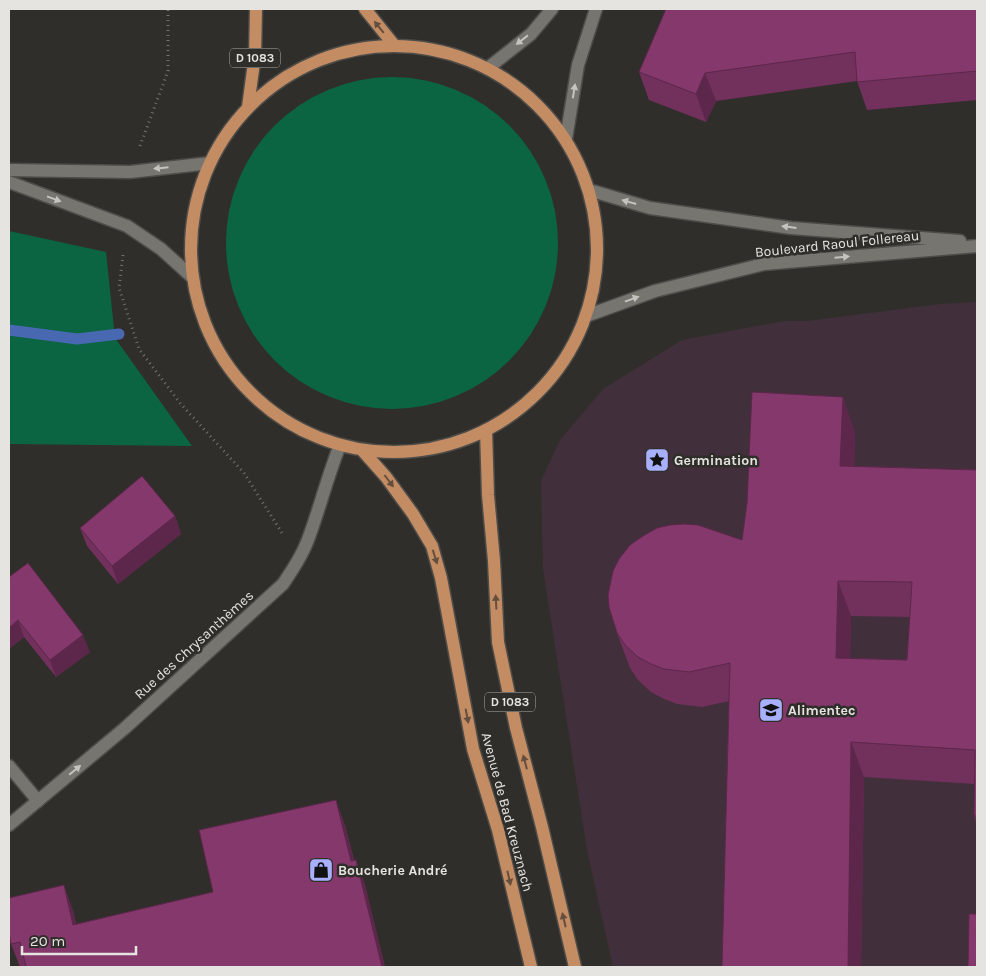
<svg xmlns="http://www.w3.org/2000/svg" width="986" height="976" font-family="Karla,sans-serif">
<rect width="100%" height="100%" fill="#302e2a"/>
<!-- education -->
<path fill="#41303b" d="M977,302V967H613L587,850L543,569L541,481L560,440L603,389L682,340L785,321H807L941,304Z"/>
<!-- green -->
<g fill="#0b6543">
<circle cx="392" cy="243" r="166"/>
<path d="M9,231L106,252L115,338L192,446L9,444Z"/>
</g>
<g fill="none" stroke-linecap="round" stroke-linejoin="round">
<!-- stream -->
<path stroke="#4868b2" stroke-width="11" d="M9,330L77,339L119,334"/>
<defs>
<g id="minor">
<path d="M488,68L531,34L552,9"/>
<path d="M566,139L578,65L596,9"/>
<path d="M9,170L130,172L210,163"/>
<path d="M9,182L127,226L161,249L192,277"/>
<path d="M589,190L650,208L791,228L960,241"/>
<path d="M586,316L655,291L764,264L977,246"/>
<path d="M9,766L38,801"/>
<path d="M9,825L125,728L283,584C293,569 303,554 309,537C320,507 328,475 340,445"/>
</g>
<g id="major">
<path d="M365,9L394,45"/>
<circle cx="394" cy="249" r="203"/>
<path d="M248,107L255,55L256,9"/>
<path d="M486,430L488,495L494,561L498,642L516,728L542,827L575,967"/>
<path d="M362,450L386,477L413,514L432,546L441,578L473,749L498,830L531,967"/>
</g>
</defs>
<!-- minor casing -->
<use href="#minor" stroke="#4d4c48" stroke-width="15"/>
<!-- major casing -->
<use href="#major" stroke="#4d4c48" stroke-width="15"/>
<!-- path -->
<g stroke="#757370" stroke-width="3" stroke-dasharray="1 4" stroke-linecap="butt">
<path d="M140,146L168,71V9"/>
<path d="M123,255L119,288L139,349L180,403L244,473L282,533"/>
</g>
<!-- minor -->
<use href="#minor" stroke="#77756f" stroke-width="12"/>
<!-- major -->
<use href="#major" stroke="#c48c63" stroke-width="12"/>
</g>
<!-- wall -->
<g fill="#72305c" fill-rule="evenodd">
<path d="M977,9V100L867,110L857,81L716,101L706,122L649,100L639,72Z"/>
<path d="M855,432L854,466L977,470V825L974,816L975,784L864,777L861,967H722L729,701L702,707L677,704L664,699L651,692L638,680L630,668L617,633L742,540ZM851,616L910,617L907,660L850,658Z"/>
<path d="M175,516L181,534L118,584L87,546L80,528Z"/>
<path d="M9,577L90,652L56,677L24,637L9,649Z"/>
<path d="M345,825L354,860L365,885L385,967H20L11,944L73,910L76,924L213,892Z"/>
</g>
<!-- shaded-wall -->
<g fill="#5c274b">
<path d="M705,73L716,101L706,122L696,94Z"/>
<path d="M843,397L855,432L853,501L840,466Z"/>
<path d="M175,516L181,534L118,584L112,566Z"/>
<path d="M838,581L851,616L849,693L836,658Z"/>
<path d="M18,620L24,637L9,649V628Z"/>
<path d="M83,635L90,652L56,677L50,660Z"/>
<path d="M851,742L864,777L861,967H848Z"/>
<path d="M336,800L345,825L360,886L351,861Z"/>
<path d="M356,860L365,885L385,967H382Z"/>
<path d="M64,885L73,910L82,950L73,925Z"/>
</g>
<!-- building -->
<g fill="#84386b" stroke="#5c274b" fill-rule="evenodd">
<path d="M666,9H977V71L857,82L855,52L705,73L696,94L639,72Z"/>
<path d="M752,392L843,397L840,466L977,470V816H974L975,750L851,742L848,967H722L730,663L689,672L664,669L651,664L638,657L625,645L617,633L609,607L608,595L613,571L619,559L630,545L643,536L657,528L670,525L684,524L698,525L742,540L747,503ZM838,581L912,582L907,660L836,658Z"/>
<path d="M142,476L175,516L112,566L80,528Z"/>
<path d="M28,563L83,635L50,660L18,620L9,628V577Z"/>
<path d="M336,800L351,861L356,860L382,967H26L20,942L11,944L9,933V898L64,885L73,925L213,892L199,830Z"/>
<path d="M969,914H977V967H968Z"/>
</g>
<!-- one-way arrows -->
<defs><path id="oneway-solid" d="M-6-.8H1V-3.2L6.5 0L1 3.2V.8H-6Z" transform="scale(1.25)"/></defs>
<g fill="#644f3e">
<use href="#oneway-solid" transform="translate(379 27) rotate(-129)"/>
<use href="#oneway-solid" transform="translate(389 481) rotate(53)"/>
<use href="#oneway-solid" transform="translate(435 557) rotate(73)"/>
<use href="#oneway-solid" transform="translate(496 602) rotate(-93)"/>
<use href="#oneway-solid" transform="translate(467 716) rotate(79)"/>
<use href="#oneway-solid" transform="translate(525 762) rotate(-105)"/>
<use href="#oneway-solid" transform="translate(509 878) rotate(77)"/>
<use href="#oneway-solid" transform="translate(564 920) rotate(-103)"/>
</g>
<g fill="#c4c3bf">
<use href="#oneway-solid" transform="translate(522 40) rotate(142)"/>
<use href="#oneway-solid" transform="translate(574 91) rotate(-81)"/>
<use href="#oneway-solid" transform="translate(161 168) rotate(174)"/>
<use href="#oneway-solid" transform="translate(54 199) rotate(20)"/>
<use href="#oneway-solid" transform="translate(629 202) rotate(-164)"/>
<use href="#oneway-solid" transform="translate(789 227) rotate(-173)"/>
<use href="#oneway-solid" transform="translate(842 257) rotate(-5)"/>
<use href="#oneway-solid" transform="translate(632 299) rotate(-20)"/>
<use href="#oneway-solid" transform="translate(75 770) rotate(-40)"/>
</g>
<!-- icons -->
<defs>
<symbol id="sight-square" viewBox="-11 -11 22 22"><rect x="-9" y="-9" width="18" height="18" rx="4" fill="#a8b0fc" stroke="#302e2a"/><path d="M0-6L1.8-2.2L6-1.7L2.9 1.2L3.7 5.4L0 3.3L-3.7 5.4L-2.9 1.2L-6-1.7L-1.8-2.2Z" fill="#111"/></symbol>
<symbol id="university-square" viewBox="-11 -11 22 22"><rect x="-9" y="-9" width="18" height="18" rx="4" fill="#a8b0fc" stroke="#302e2a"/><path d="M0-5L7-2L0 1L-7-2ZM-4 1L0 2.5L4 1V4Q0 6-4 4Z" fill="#111"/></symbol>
<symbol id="shop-square" viewBox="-11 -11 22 22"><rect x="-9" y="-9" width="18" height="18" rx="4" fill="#a8b0fc" stroke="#302e2a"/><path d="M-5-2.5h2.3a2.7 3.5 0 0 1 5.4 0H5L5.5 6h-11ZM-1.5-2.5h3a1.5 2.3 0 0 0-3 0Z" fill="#111"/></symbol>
</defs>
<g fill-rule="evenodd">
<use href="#sight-square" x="643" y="446" width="28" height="28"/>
<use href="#university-square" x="757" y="696" width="28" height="28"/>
<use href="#shop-square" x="307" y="856" width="28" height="28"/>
</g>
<g text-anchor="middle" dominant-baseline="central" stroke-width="5" stroke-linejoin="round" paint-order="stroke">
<!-- shield labels -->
<g fill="#302e2a" stroke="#afadaa" stroke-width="1">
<rect x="230" y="48.5" width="50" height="19" rx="4"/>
<rect x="485" y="692.5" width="50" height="19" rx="4"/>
</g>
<g font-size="12" font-weight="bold" fill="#e5e4e1">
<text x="255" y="58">D 1083</text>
<text x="510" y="702">D 1083</text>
</g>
<!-- street labels -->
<g font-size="14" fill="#e5e4e1" stroke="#302e2a">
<text transform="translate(837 244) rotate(-6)">Boulevard Raoul Follereau</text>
<text transform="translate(194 645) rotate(-42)">Rue des Chrysanthèmes</text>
<text transform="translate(507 812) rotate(75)">Avenue de Bad Kreuznach</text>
</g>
<!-- poi labels -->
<g font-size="14" font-weight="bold" fill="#e5e4e1" stroke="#302e2a" text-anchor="start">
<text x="674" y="460">Germination</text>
<text x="788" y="710">Alimentec</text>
<text x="338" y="870">Boucherie André</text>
</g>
</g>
<!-- border -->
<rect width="986" height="976" fill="none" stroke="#e5e4e1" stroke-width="20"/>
<!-- scale -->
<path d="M22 946v8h114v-8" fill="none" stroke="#e5e4e1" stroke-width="2.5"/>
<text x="30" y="946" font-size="15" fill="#e5e4e1" stroke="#302e2a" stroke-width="4" paint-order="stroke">20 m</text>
</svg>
